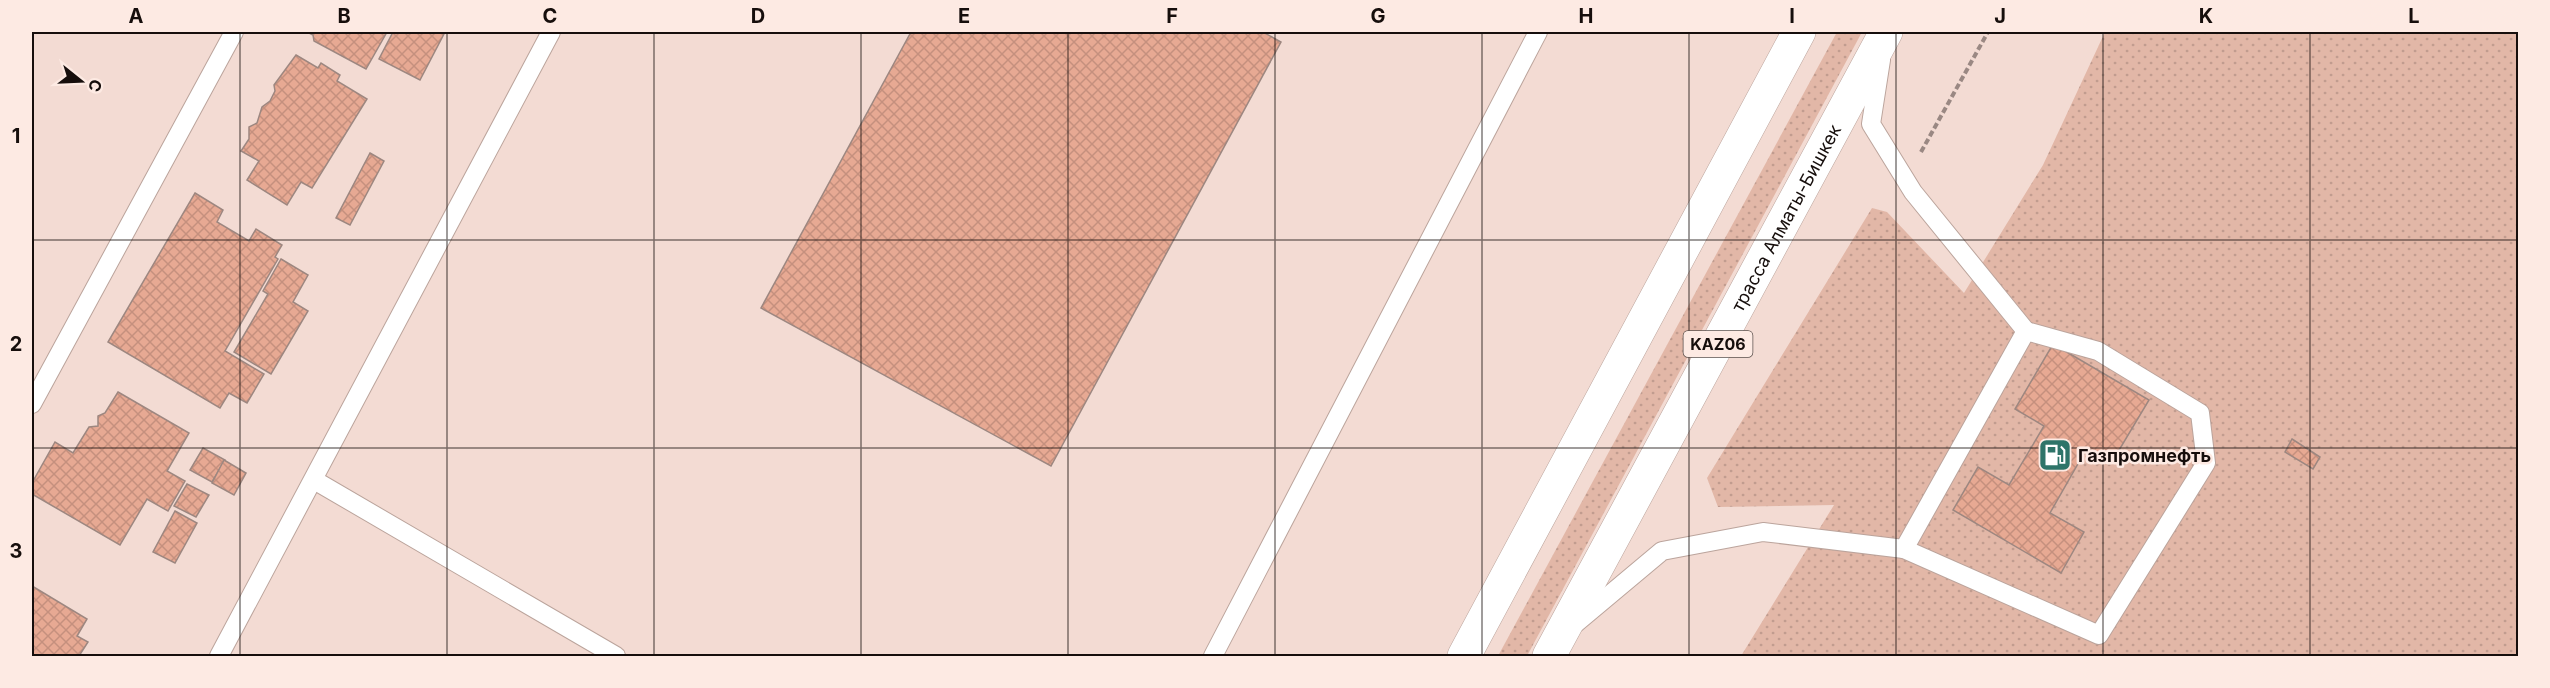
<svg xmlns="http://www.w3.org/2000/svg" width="2550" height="688" font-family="Inter,sans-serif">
<defs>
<pattern id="grass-dots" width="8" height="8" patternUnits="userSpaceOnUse" patternTransform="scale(1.5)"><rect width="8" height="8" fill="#e2b7a7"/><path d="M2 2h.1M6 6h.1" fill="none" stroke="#c19c8f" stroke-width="1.8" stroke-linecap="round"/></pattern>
<pattern id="building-cross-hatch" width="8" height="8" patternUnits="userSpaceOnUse" patternTransform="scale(1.5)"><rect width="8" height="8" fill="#e7a993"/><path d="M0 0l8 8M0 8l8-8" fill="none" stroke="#c5907e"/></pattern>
</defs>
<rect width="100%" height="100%" fill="#f3dbd3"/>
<!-- grass -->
<g fill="url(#grass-dots)">
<path d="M1837,32H1862L1527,656H1498Z"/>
<path d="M2105,32H2518V656H1741L1834,505L1718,507L1707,478L1872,208L1887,212L1964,293L2043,165Z"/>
</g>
<!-- building -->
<g fill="url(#building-cross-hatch)" stroke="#9d8780" stroke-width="1.5">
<path d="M307,32H387L366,69L314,41L313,35Z"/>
<path d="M393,32H445L420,80L379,59Z"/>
<path d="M911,32H1263L1281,42L1051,466L761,308Z"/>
<path d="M296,55L318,68L321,63L340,75L337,81L367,99L312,188L301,182L287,205L247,180L259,161L241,151L249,139V127L257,123L262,107L270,101L275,91L274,85Z"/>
<path d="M370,153L384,161L350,225L336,218Z"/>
<path d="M195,193L223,210L217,222L249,241L256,229L282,245L275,257L278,259L225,351L264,374L247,403L229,393L220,408L108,342Z"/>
<path d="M281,259L308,275L293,302L308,311L271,374L234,352L268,294L263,291Z"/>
<path d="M2053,344L2149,400L2112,462L2087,448L2050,513L2084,532L2061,573L1953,510L1978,467L2009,485L2044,426L2015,409Z"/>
<path d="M118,392L189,433L167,471L185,481L168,511L147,499L120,545L32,494V483L55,442L73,453L89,427L98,426V416L105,413Z"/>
<path d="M2292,439L2320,457L2313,469L2285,452Z"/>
<path d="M203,448L225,460L212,482L190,470Z"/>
<path d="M224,460L246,473L234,495L212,483Z"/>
<path d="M187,484L209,495L196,517L174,506Z"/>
<path d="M175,511L197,523L175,563L153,552Z"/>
<path d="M32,586L87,619L77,636L88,642L79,656H32Z"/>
</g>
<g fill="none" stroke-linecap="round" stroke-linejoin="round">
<defs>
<g id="service">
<path d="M32,404L234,32"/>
<path d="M314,480L616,656"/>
<path d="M1904,549L2099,635L2206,463L2200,413L2098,351L2026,331"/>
<path d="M1576,623L1662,551L1763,532L1904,549L2026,331L1913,192L1871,124L1881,60"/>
<path d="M219,656L551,32"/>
<path d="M1213,656L1538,32"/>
</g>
<g id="trunk">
<path d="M1464,656L1799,32"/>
<path id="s1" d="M1549,656L1886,32"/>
</g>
</defs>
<!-- service casing -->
<use href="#service" stroke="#bba49c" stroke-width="20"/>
<!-- trunk casing -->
<use href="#trunk" stroke="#bba49c" stroke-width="34"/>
<!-- path -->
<path stroke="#9a8883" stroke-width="4" stroke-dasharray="6 3" stroke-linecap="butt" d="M1921,152L1988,32"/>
<!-- service -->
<use href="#service" stroke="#fff" stroke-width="18"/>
<!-- trunk -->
<use href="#trunk" stroke="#fff" stroke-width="33"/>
</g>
<!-- grid -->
<path fill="none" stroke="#160e0c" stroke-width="1.5" stroke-opacity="0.55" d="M240,32V656M447,32V656M654,32V656M861,32V656M1068,32V656M1275,32V656M1482,32V656M1689,32V656M1896,32V656M2103,32V656M2310,32V656M32,240H2518M32,448H2518"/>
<!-- icons -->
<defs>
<symbol id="fuel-square" viewBox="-11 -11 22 22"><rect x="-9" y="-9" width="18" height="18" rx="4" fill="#2e7469" stroke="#fdeae3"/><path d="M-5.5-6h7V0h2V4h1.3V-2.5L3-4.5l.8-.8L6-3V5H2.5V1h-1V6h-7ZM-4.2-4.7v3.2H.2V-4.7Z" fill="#fff"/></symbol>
</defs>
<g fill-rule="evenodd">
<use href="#fuel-square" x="2036" y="436" width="38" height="38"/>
</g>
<g text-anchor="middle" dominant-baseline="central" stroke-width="5" stroke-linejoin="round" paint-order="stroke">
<!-- shield labels -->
<rect fill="#fdeae3" stroke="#5b504c" stroke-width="1.5" x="1683.5" y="331" width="69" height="26" rx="4.5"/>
<g font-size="16" font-weight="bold" fill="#160e0c">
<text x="1718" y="344">KАZ06</text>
</g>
<!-- street labels -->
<g font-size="18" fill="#160e0c" stroke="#fdeae3">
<text stroke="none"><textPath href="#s1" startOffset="498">трасса Алматы-Бишкек</textPath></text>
</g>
<!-- poi labels -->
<g font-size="18" font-weight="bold" fill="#160e0c" stroke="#fdeae3" text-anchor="start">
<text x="2078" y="455">Газпромнефть</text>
</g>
</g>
<!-- border -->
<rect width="2550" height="688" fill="none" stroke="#fdeae3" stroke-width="66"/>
<!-- north arrow -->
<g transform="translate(81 81) rotate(108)" stroke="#fdeae3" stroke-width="4.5" paint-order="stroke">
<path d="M0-4.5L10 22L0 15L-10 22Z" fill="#160e0c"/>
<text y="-9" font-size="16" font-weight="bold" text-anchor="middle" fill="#160e0c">С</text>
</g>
<rect x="33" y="33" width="2484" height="622" fill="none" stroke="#160e0c" stroke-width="2"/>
<g font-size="20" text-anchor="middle" font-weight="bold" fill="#160e0c">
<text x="136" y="23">A</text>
<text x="344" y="23">B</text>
<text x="550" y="23">C</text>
<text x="758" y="23">D</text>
<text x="964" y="23">E</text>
<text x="1172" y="23">F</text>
<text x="1378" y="23">G</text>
<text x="1586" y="23">H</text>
<text x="1792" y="23">I</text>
<text x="2000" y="23">J</text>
<text x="2206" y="23">K</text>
<text x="2414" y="23">L</text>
<text x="16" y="143">1</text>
<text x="16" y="351">2</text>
<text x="16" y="558">3</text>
</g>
</svg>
